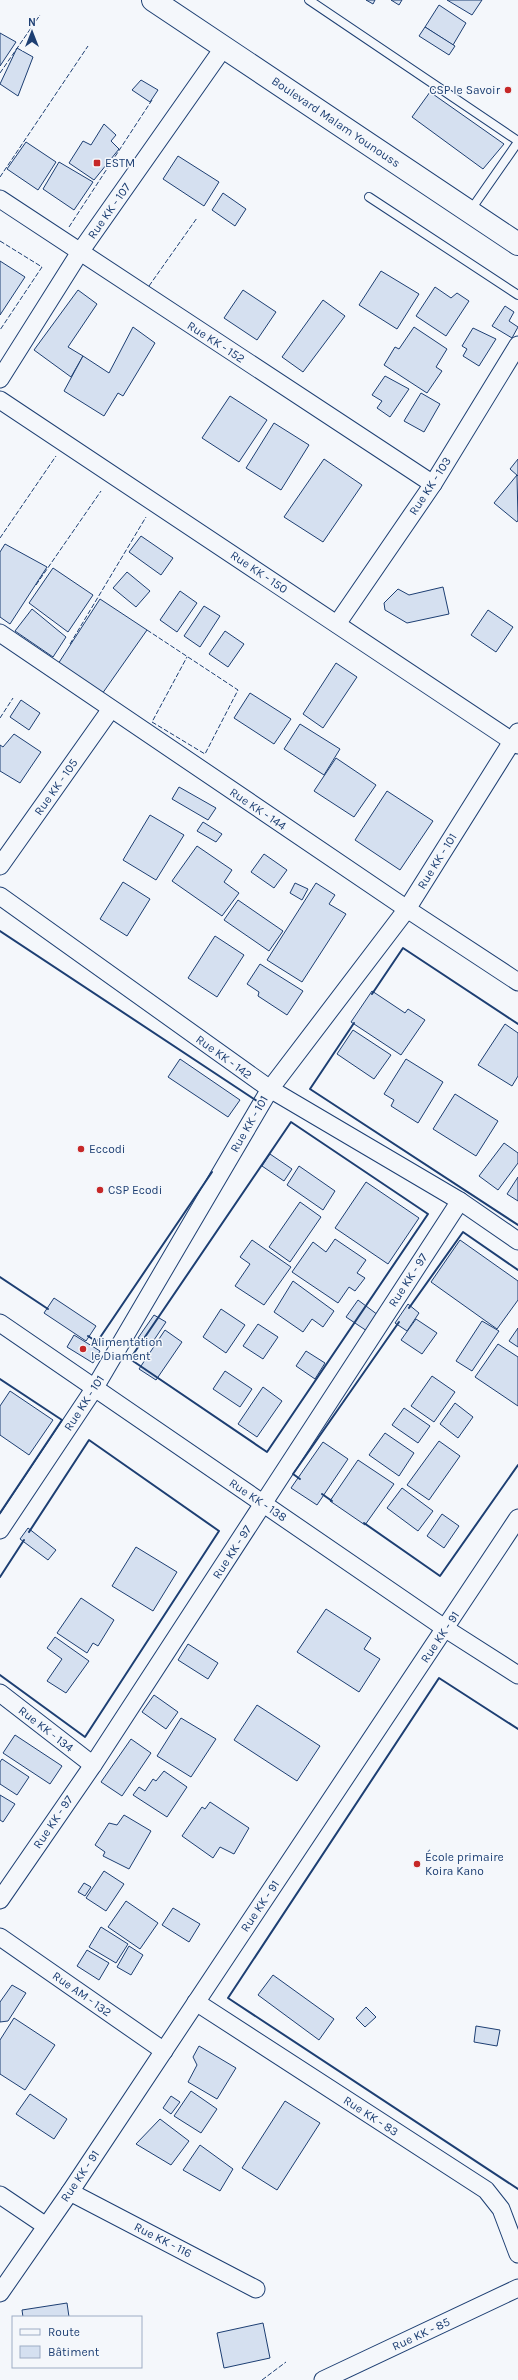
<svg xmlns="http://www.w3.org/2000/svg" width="518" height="2380" font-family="Karla,sans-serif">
<rect width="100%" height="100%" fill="#f4f7fb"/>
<!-- building -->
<g fill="#d5e0f0" stroke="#1d3f73">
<path d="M366,0H375L373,4Z"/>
<path d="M391,0H402L399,5Z"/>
<path d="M447,0H482L472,15Z"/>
<path d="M439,5L466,23L453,45L425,27Z"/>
<path d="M425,27L455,46L449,55L419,36Z"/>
<path d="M0,33L16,42L0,66Z"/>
<path d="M17,48L33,57L18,96L0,84Z"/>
<path d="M141,80L158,90L150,102L132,90Z"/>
<path d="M430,92L504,144L483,169L412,117Z"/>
<path d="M104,124L116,135L111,141L119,149L94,180L69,163L83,141L91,145Z"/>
<path d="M26,142L56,162L38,190L7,169Z"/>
<path d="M178,156L219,182L204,206L163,179Z"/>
<path d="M59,162L93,182L74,210L43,189Z"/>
<path d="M223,193L246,209L235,226L212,210Z"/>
<path d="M0,261L25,277L0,315Z"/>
<path d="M381,271L419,294L397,329L359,305Z"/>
<path d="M435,287L451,298L457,293L469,301L446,336L416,316Z"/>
<path d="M78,290L97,304L68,347L83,356L71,377L34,350Z"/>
<path d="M243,290L276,312L257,340L224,318Z"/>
<path d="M323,300L345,316L303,372L282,357Z"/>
<path d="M505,306L514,312L509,321L518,327L512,338L492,326Z"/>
<path d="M133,327L155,343L123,396L118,393L104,416L64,391L83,356L109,373Z"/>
<path d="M414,327L447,349L436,367L442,371L427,393L384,365L395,347L399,349Z"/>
<path d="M473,328L496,339L479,366L463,356L467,349L462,346Z"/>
<path d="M385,376L409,389L390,417L377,408L382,401L372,395Z"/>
<path d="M421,393L440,404L424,432L404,421Z"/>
<path d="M230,396L267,420L239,462L202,438Z"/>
<path d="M274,423L309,445L281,490L246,468Z"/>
<path d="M324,459L362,485L323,542L284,517Z"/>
<path d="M518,459V476L510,469Z"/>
<path d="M517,475L518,520L517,522L494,503Z"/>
<path d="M141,536L173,558L161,575L129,552Z"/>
<path d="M5,544L47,567L10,624L0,617V552Z"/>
<path d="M53,568L93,595L68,632L29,603Z"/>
<path d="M127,572L150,591L136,607L113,588Z"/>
<path d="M443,587L449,614L407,623L385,610L384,603L398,589L409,595Z"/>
<path d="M180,591L197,603L177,632L160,620Z"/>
<path d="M100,599L147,630L102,694L58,664Z"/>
<path d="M204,606L220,616L200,647L184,636Z"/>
<path d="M32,609L66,637L53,657L15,631Z"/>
<path d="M488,610L513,627L496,652L471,635Z"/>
<path d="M225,631L244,644L228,667L209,654Z"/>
<path d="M336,663L357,677L323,728L303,714Z"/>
<path d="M250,693L291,719L274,744L234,718Z"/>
<path d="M21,700L40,713L29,730L10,717Z"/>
<path d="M300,724L340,749L324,775L284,749Z"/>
<path d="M14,734L41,752L20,783L0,771V745L3,747Z"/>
<path d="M336,758L376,785L354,817L314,791Z"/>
<path d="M179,787L216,808L208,820L172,799Z"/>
<path d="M387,791L433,821L400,870L355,840Z"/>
<path d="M150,815L184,835L156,880L123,860Z"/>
<path d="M203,822L222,834L216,842L197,831Z"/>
<path d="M197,846L232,870L224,882L239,893L222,916L172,881Z"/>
<path d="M264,854L287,870L274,888L251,872Z"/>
<path d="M123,882L150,899L127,936L100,919Z"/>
<path d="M295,883L308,889L302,900L290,893Z"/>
<path d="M316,883L335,895L329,904L346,914L302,982L267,960Z"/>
<path d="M238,900L283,931L269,951L224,920Z"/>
<path d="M215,936L244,955L217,997L188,978Z"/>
<path d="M260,964L303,991L287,1015L258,996L259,992L247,984Z"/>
<path d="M372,991L405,1013L408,1009L425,1020L401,1055L351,1022Z"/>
<path d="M505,1024L518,1033V1076L512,1086L478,1065Z"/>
<path d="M353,1030L391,1055L374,1079L337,1054Z"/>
<path d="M180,1059L240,1100L228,1117L168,1077Z"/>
<path d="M406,1059L443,1082L418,1123L391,1106L394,1100L384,1094Z"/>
<path d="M455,1094L498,1121L476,1156L433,1129Z"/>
<path d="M504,1143L518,1153V1163L498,1190L479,1176Z"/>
<path d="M270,1154L292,1169L284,1181L262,1166Z"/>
<path d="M299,1166L335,1191L323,1210L287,1185Z"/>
<path d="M518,1177V1201L507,1194Z"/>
<path d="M366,1182L419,1218L388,1264L335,1228Z"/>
<path d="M300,1202L321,1217L290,1262L269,1247Z"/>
<path d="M335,1239L366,1260L357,1273L365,1278L355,1291L349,1287L338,1303L292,1272L313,1242L326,1252Z"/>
<path d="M252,1240L291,1267L264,1305L235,1286L250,1264L240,1257Z"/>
<path d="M460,1240L518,1281V1300L497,1329L431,1282Z"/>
<path d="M293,1281L334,1311L323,1327L312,1319L303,1332L274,1312Z"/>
<path d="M54,1298L96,1326L86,1341L44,1313Z"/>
<path d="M358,1300L378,1315L367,1331L346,1317Z"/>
<path d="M408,1304L419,1313L407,1331L395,1323Z"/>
<path d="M221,1309L245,1325L226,1353L203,1337Z"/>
<path d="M154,1315L166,1322L150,1346L138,1338Z"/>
<path d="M416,1319L437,1333L422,1354L401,1340Z"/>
<path d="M482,1321L499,1331L472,1371L456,1361Z"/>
<path d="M258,1324L278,1337L263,1359L243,1346Z"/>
<path d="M518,1328V1347L509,1341Z"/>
<path d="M165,1330L182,1342L156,1380L139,1369Z"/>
<path d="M74,1335L100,1351L93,1363L67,1347Z"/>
<path d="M498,1344L518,1357V1406L475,1377Z"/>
<path d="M306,1351L325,1363L315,1379L296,1366Z"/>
<path d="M225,1371L252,1389L240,1407L213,1389Z"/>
<path d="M432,1376L455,1392L434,1422L411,1406Z"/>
<path d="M263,1387L282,1401L257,1437L238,1424Z"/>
<path d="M10,1391L53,1420L29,1455L0,1435V1406Z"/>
<path d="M455,1403L473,1417L458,1438L440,1424Z"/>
<path d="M404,1408L430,1426L418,1443L392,1425Z"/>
<path d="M385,1433L414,1453L399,1476L369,1455Z"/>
<path d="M439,1441L460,1456L429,1500L407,1485Z"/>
<path d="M323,1442L348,1459L317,1505L291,1488Z"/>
<path d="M358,1460L394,1484L365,1525L330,1501Z"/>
<path d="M402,1488L433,1511L418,1531L387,1508Z"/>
<path d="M442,1514L459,1526L444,1548L427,1536Z"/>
<path d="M28,1528L56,1550L48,1560L20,1539Z"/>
<path d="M136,1547L177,1572L153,1611L112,1586Z"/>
<path d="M81,1598L114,1620L98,1646L93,1643L87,1653L57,1633Z"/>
<path d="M326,1609L371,1638L364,1649L380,1659L359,1692L297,1652Z"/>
<path d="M55,1637L89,1661L66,1693L47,1681L62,1659L47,1648Z"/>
<path d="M188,1644L218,1663L208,1679L178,1660Z"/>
<path d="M154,1695L178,1712L166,1729L142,1712Z"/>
<path d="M257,1705L320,1746L297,1781L234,1740Z"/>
<path d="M181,1718L216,1739L191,1777L157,1756Z"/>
<path d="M15,1735L62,1766L50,1784L3,1753Z"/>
<path d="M131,1739L151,1753L122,1796L101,1782Z"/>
<path d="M2,1759L29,1777L17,1795L0,1784V1762Z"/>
<path d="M164,1771L187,1787L167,1817L133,1795L139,1787L145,1791L153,1779L156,1781Z"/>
<path d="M0,1795L15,1804L3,1822L0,1820Z"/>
<path d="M210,1802L249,1828L234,1854L220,1847L213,1858L182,1836L202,1807L205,1809Z"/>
<path d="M124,1815L151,1831L129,1869L103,1856L105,1852L95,1845L109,1823L117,1825Z"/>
<path d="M104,1871L124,1884L106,1911L86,1898Z"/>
<path d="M84,1883L91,1887L85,1896L78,1892Z"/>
<path d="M126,1901L158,1923L140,1949L108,1927Z"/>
<path d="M173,1908L200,1924L189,1942L162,1925Z"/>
<path d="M101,1927L128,1944L116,1963L89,1947Z"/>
<path d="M129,1946L143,1955L131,1975L117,1967Z"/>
<path d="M87,1950L109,1963L99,1980L77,1966Z"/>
<path d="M273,1975L334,2019L319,2040L258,1995Z"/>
<path d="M12,1985L26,1993L8,2021L0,2022V2002Z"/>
<path d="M366,2007L376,2017L365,2027L356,2018Z"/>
<path d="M14,2018L55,2045L25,2090L0,2074V2040Z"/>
<path d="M476,2026L500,2030L497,2046L474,2042Z"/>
<path d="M199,2046L236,2068L217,2099L188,2082L197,2065L193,2057Z"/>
<path d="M191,2091L217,2109L201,2133L174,2116Z"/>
<path d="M30,2094L67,2119L54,2139L16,2114Z"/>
<path d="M171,2096L180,2102L171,2114L163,2108Z"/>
<path d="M285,2101L320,2123L277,2190L242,2168Z"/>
<path d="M160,2119L189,2141L171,2165L136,2144Z"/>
<path d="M200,2145L233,2169L220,2191L183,2170Z"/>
<path d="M67,2303L69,2317H23L22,2310Z"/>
<path d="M263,2323L270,2358L224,2368L217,2333Z"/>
</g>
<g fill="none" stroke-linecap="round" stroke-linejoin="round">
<defs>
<g id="lane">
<path d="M309,0L518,141"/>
<path d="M369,197L518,295"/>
<path d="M470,211L518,142"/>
</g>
<g id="street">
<path d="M0,199L433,484"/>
<path d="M0,379L80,252L224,47"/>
<path d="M0,400L518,745"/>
<path d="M337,624L433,484L518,345"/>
<path d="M0,633L407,909L518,982"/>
<path d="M0,866L111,709"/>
<path d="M0,896L270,1089L460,1201L518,1241"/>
<path d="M0,1323L446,1629L518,1675"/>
<path d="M0,1530L94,1389L270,1089L407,909L518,732"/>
<path d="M0,1693L93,1765"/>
<path d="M0,1900L93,1765L460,1201"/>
<path d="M0,1937L164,2051"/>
<path d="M196,2002L486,2190L501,2209L518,2254"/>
<path d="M70,2192L256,2289"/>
<path d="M0,2195L46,2226"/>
<path d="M0,2293L70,2192L518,1518"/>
<path d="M323,2380L518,2288"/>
</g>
<path id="primary" d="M153,0L518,244"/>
</defs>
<!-- lane casing -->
<use href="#lane" stroke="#1d3f73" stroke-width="10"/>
<!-- street casing -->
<use href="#street" stroke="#1d3f73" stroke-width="19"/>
<!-- primary casing -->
<use href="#primary" stroke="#1d3f73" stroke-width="24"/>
<!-- lane -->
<use href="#lane" stroke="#f4f7fb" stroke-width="8"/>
<!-- street -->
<use href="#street" stroke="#f4f7fb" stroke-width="17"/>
<!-- primary -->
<use href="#primary" stroke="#f4f7fb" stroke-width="22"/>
<!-- fence -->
<g stroke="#1d3f73" stroke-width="1" stroke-dasharray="5 2" stroke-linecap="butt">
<path d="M0,73L40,15"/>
<path d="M0,177L88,46"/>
<path d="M69,227L152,100"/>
<path d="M0,241L42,267L0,330"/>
<path d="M149,286L197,218"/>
<path d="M0,538L56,456"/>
<path d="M36,585L101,491"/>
<path d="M147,630L238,690L205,754L152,722L187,657"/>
<path d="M70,644L146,517"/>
<path d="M0,718L13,698"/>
<path d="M262,2380L286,2362"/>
</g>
<!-- wall -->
<g stroke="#1d3f73" stroke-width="2">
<path d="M0,931L257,1101"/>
<path d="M372,994L403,948L518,1024"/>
<path d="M354,1023L310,1089L518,1225"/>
<path d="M291,1122L428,1214L267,1452L130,1359Z"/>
<path d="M0,1277L48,1309"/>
<path d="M409,1308L463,1232L518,1270"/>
<path d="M88,1336L97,1342L212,1172"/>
<path d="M0,1379L62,1420L0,1513"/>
<path d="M300,1479L293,1474L399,1322"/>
<path d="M322,1494L332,1501"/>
<path d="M364,1523L440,1576L518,1465"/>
<path d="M0,1577L24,1540"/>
<path d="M0,1675L85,1737L219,1531L89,1440L29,1532"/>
<path d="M518,1729L439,1678L228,1998L518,2189"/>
</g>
</g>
<!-- markers -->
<g fill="#c62828" stroke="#f4f7fb" stroke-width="1.5">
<circle cx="508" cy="90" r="4"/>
<rect x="93" y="159" width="8" height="8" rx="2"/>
<circle cx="81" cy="1149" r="4"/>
<circle cx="100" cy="1190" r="4"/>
<circle cx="83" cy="1349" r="4"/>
<circle cx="417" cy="1864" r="4"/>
</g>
<g text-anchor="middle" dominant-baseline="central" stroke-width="3" stroke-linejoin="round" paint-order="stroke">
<!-- poi labels -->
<g font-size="12" fill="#1d3f73" stroke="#f4f7fb" text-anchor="start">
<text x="500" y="90" text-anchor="end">CSP le Savoir</text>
<text x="105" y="163">ESTM</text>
<text x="89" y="1149">Eccodi</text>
<text x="108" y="1190">CSP Ecodi</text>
<text x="91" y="1342">Alimentation<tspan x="91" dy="14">le Diament</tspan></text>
<text x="425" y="1857">École primaire<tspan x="425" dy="14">Koira Kano</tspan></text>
</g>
<!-- street labels -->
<g font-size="12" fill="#1d3f73" stroke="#f4f7fb">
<text transform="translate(336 122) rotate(34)">Boulevard Malam Younouss</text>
<text transform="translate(109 211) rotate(-55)">Rue KK - 107</text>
<text transform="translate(216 342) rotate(33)">Rue KK - 152</text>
<text transform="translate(430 486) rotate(-57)">Rue KK - 103</text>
<text transform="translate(259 572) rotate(34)">Rue KK - 150</text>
<text transform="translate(56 787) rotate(-55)">Rue KK - 105</text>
<text transform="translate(258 809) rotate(34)">Rue KK - 144</text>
<text transform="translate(437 861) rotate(-58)">Rue KK - 101</text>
<text transform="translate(224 1057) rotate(36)">Rue KK - 142</text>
<text transform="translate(249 1124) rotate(-60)">Rue KK - 101</text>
<text transform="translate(408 1280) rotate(-57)">Rue KK - 97</text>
<text transform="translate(84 1403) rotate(-57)">Rue KK - 101</text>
<text transform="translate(258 1500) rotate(34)">Rue KK - 138</text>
<text transform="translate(232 1552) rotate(-57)">Rue KK - 97</text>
<text transform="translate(440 1637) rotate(-56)">Rue KK - 91</text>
<text transform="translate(46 1729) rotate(38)">Rue KK - 134</text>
<text transform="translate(53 1822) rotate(-56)">Rue KK - 97</text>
<text transform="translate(260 1906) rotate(-56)">Rue KK - 91</text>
<text transform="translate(82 1994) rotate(35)">Rue AM - 132</text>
<text transform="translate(371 2116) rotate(33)">Rue KK - 83</text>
<text transform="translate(80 2176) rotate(-56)">Rue KK - 91</text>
<text transform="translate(163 2240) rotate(27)">Rue KK - 116</text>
<text transform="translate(421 2334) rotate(-25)">Rue KK - 85</text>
</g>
</g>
<!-- legend -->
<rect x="12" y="2316" width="130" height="52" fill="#f4f7fb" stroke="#9eadc5"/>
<rect x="20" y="2329" width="20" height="6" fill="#f4f7fb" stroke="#9eadc5"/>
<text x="48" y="2336" font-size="12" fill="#1d3f73">Route</text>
<rect x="20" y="2346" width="20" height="12" fill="#d5e0f0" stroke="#9eadc5"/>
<text x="48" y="2356" font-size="12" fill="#1d3f73">Bâtiment</text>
<!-- north arrow -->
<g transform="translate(32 32)" stroke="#f4f7fb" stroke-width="3" paint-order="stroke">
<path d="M0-3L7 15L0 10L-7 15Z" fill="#1d3f73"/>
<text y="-6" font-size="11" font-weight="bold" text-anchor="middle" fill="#1d3f73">N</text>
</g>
</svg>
